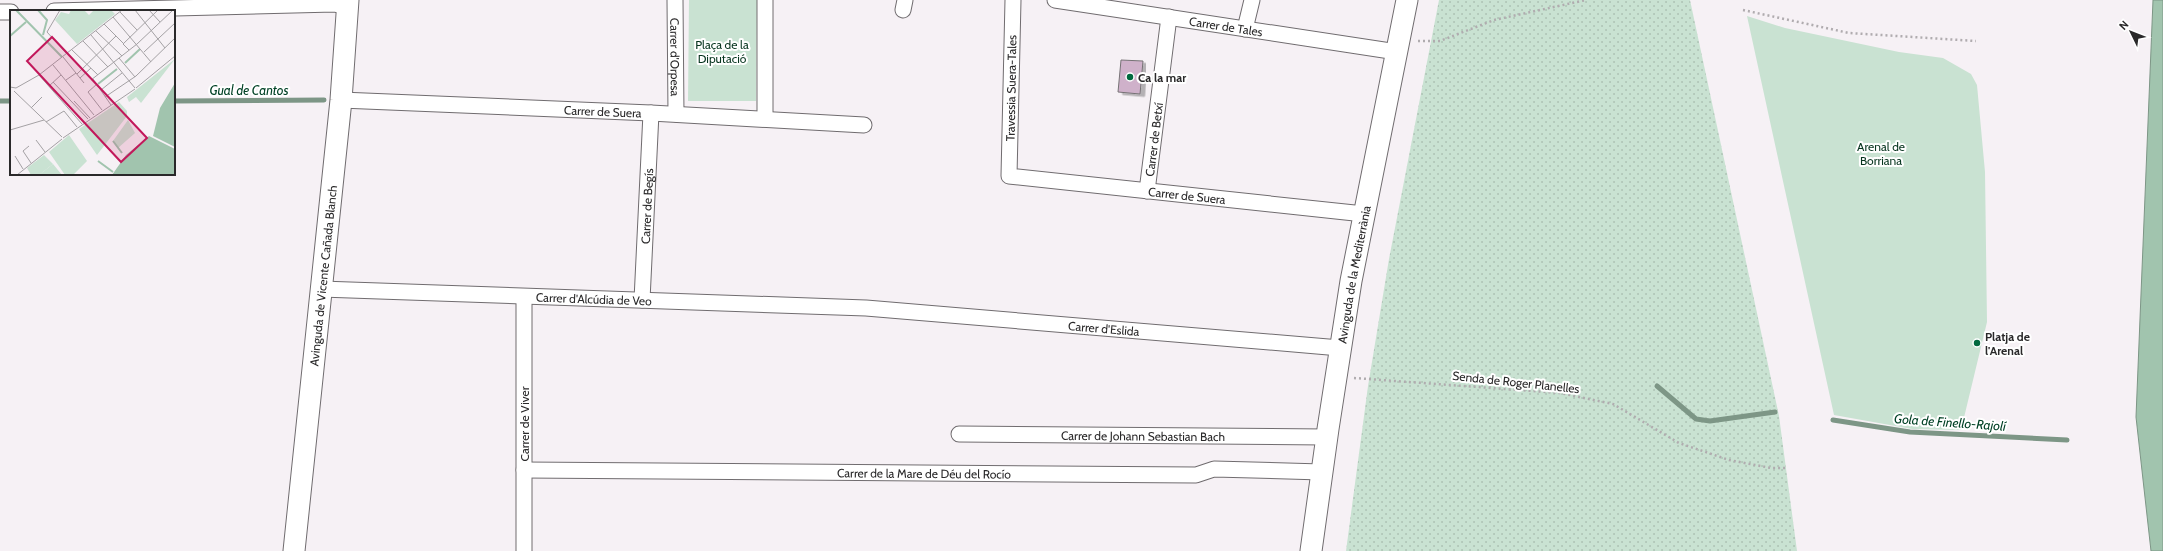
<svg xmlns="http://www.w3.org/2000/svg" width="2163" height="551" font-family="Cabin,sans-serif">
<defs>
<pattern id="grass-dots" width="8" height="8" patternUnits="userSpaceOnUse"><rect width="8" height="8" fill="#c9e2d2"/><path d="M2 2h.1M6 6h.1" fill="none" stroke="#adc2b4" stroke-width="1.8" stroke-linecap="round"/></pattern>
<filter id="shadow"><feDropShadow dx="4.5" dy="2.5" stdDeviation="0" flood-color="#0004"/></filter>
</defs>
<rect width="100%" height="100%" fill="#f6f1f5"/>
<!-- grass -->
<path fill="url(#grass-dots)" d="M1439,0H1690L1779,416L1797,551H1346L1368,386L1389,259Z"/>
<!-- park -->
<g fill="#c9e2d2">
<path d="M689,0H757L756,101H688Z"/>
<path d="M1747,16L1785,28L1899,52L1943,58L1971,74L1977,85L1985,172L1987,322L1961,430L1912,429L1834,415Z"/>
</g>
<!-- water -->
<path fill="#a1c4ae" stroke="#7d9686" d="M2153,0H2163V551H2151L2136,417Z"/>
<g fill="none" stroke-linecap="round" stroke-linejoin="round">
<!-- stream -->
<g stroke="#7d9686" stroke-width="5">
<path d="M0,101H11"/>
<path d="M174,101L324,100"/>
<path d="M1657,386L1696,419L1710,421L1775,412"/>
<path d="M1833,420L1910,432L2067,440"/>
</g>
</g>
<!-- building -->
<path fill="#cfb1ca" stroke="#767275" filter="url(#shadow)" d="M1121,60L1143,61L1140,94L1118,92Z"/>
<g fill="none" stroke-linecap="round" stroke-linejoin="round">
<defs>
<g id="street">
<path id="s1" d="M675,0L676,114"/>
<path id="s2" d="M1013,0L1009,176L1364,214"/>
<path id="s3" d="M1055,0L1397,52"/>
<path d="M903,10L905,0"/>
<path d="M54,11L334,4L348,7"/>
<path d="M0,12H11"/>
<path d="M1245,29L1252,0"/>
<path id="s4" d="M341,100L651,113L864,125"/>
<path d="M765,119V0"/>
<path id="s5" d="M1147,191L1169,17"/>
<path id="s6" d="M321,289L866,308L1340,348"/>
<path d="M524,297V551"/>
<path id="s7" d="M642,300L651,113"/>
<path id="s8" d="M959,434L1326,437"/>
<path id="s9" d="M524,470L1196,475L1214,469L1322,472"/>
</g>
<g id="secondary">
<path id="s10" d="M294,551L341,100L348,0"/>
<path id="s11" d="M1311,551L1328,429L1351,281L1407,0"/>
</g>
</defs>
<!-- street casing -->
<use href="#street" stroke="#706c6f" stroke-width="17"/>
<!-- secondary casing -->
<use href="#secondary" stroke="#706c6f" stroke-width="23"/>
<!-- path -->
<g stroke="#b0acaf" stroke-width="2.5" stroke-dasharray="2 3" stroke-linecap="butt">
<path d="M1743,10L1849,33L1976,41"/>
<path d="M1418,41H1440L1494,20L1586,0"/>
<path d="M1354,378L1560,393L1613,404L1679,443L1729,460L1771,468H1786"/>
</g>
<!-- street -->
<use href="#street" stroke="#fff" stroke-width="15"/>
<!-- secondary -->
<use href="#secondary" stroke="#fff" stroke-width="21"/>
</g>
<!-- markers -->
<g fill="#01693f" stroke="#fff" stroke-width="1.5">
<circle cx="1130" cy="77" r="4"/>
<circle cx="1977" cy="343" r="4"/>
</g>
<g text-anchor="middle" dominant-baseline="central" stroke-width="4" stroke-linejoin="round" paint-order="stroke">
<!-- street labels -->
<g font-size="12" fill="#2a292a" stroke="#fff">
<text stroke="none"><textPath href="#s3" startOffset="173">Carrer de Tales</textPath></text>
<text stroke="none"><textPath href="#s1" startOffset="57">Carrer d'Orpesa</textPath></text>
<text transform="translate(1011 88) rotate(-89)">Travessia Suera-Tales</text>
<text stroke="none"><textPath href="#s4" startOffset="262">Carrer de Suera</textPath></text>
<text stroke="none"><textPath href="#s5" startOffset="52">Carrer de Betxí</textPath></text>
<text stroke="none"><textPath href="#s2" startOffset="355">Carrer de Suera</textPath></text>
<text stroke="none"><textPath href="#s7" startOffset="94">Carrer de Begís</textPath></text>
<text stroke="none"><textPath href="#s11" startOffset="280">Avinguda de la Mediterrània</textPath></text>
<text stroke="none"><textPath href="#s10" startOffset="277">Avinguda de Vicente Cañada Blanch</textPath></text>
<text stroke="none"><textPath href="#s6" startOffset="273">Carrer d'Alcúdia de Veo</textPath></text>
<text stroke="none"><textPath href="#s6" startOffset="784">Carrer d'Eslida</textPath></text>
<text transform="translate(1516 382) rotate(6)">Senda de Roger Planelles</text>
<text transform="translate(524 424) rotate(-90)">Carrer de Viver</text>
<text stroke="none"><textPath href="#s8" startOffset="184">Carrer de Johann Sebastian Bach</textPath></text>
<text stroke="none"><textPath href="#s9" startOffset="400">Carrer de la Mare de Déu del Rocío</textPath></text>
</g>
<!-- park labels -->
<g font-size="12" fill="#06341e" stroke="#fff">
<text x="722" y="44">Plaça de la<tspan x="722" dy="14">Diputació</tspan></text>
<text x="1881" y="146">Arenal de<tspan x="1881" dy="14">Borriana</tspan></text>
</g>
<!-- poi labels -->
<g font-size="12" font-weight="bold" fill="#2a292a" stroke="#fff" text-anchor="start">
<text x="1138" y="77">Ca la mar</text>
<text x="1985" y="336">Platja de<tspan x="1985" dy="14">l'Arenal</tspan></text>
</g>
<!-- water labels -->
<g font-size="13" font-style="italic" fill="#004125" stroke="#fff">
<text x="249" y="90">Gual de Cantos</text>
<text transform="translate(1950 422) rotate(4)">Gola de Finello-Rajolí</text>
</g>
</g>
<!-- overview -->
<g transform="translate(10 10)">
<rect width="165" height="165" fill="#f6f1f5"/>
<path d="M61,0H74L79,5L84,0H101L105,4L67,34L45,10L51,2L59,4ZM165,49L131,93L126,87L119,92L117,87ZM109,92L117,101V106L87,145L69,119ZM59,125L77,151L63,165H55L39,142ZM34,145L43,154L29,165H21L17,158Z" fill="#c9e2d2"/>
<path d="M118,110L125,123L108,138L103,131ZM43,154L52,165H29Z" fill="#c9e2d2"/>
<path d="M165,73V137L143,126L150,98ZM139,126L165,139V165H102L116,145Z" fill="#a1c4ae"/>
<path fill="none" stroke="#a1c4ae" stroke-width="2" d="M6,0L52,47M28,0L37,10L33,25M0,26L16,12M115,53L130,39M88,74L107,59M103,131L112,143M88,151L103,162"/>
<path fill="none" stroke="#a4a1a4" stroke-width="1" d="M50,0L37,22L57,44M125,0L155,38M139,0L150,12M110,2L127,20M103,7L141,52M94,14L113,33M86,21L112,46M81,25L125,78M73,31L98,57M62,40L88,65M119,40L113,34L148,0M134,42L165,13M53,47L74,73M109,48L125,67M43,55L84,105M67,64L106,26M29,65L72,114M70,68L81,58M83,69L101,95M56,70L66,63M81,70L127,34L163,0M43,72L78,109M87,74L78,82L92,100M39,76L51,65M0,77L6,78L29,65L112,0M126,78L165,46M91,80L112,63M4,81L52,127M95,87L126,66L165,28M64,91L80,108M21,98L32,87M36,112L54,101L67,117M0,120L34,110M53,128L125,79M26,130L35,142M19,136L13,141L21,153M5,146L13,159M7,165L52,129"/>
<path fill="#c2185b" fill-opacity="0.15" stroke="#c2185b" stroke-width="2" d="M42,27L137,128L111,152L17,51Z"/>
<rect width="165" height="165" fill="none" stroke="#2a292a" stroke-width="2"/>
</g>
<!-- north arrow -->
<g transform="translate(2131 32) rotate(313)" stroke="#ffffff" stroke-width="3" paint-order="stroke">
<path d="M0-3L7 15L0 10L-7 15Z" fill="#2a292a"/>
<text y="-6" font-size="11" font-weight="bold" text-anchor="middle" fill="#2a292a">N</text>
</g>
</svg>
